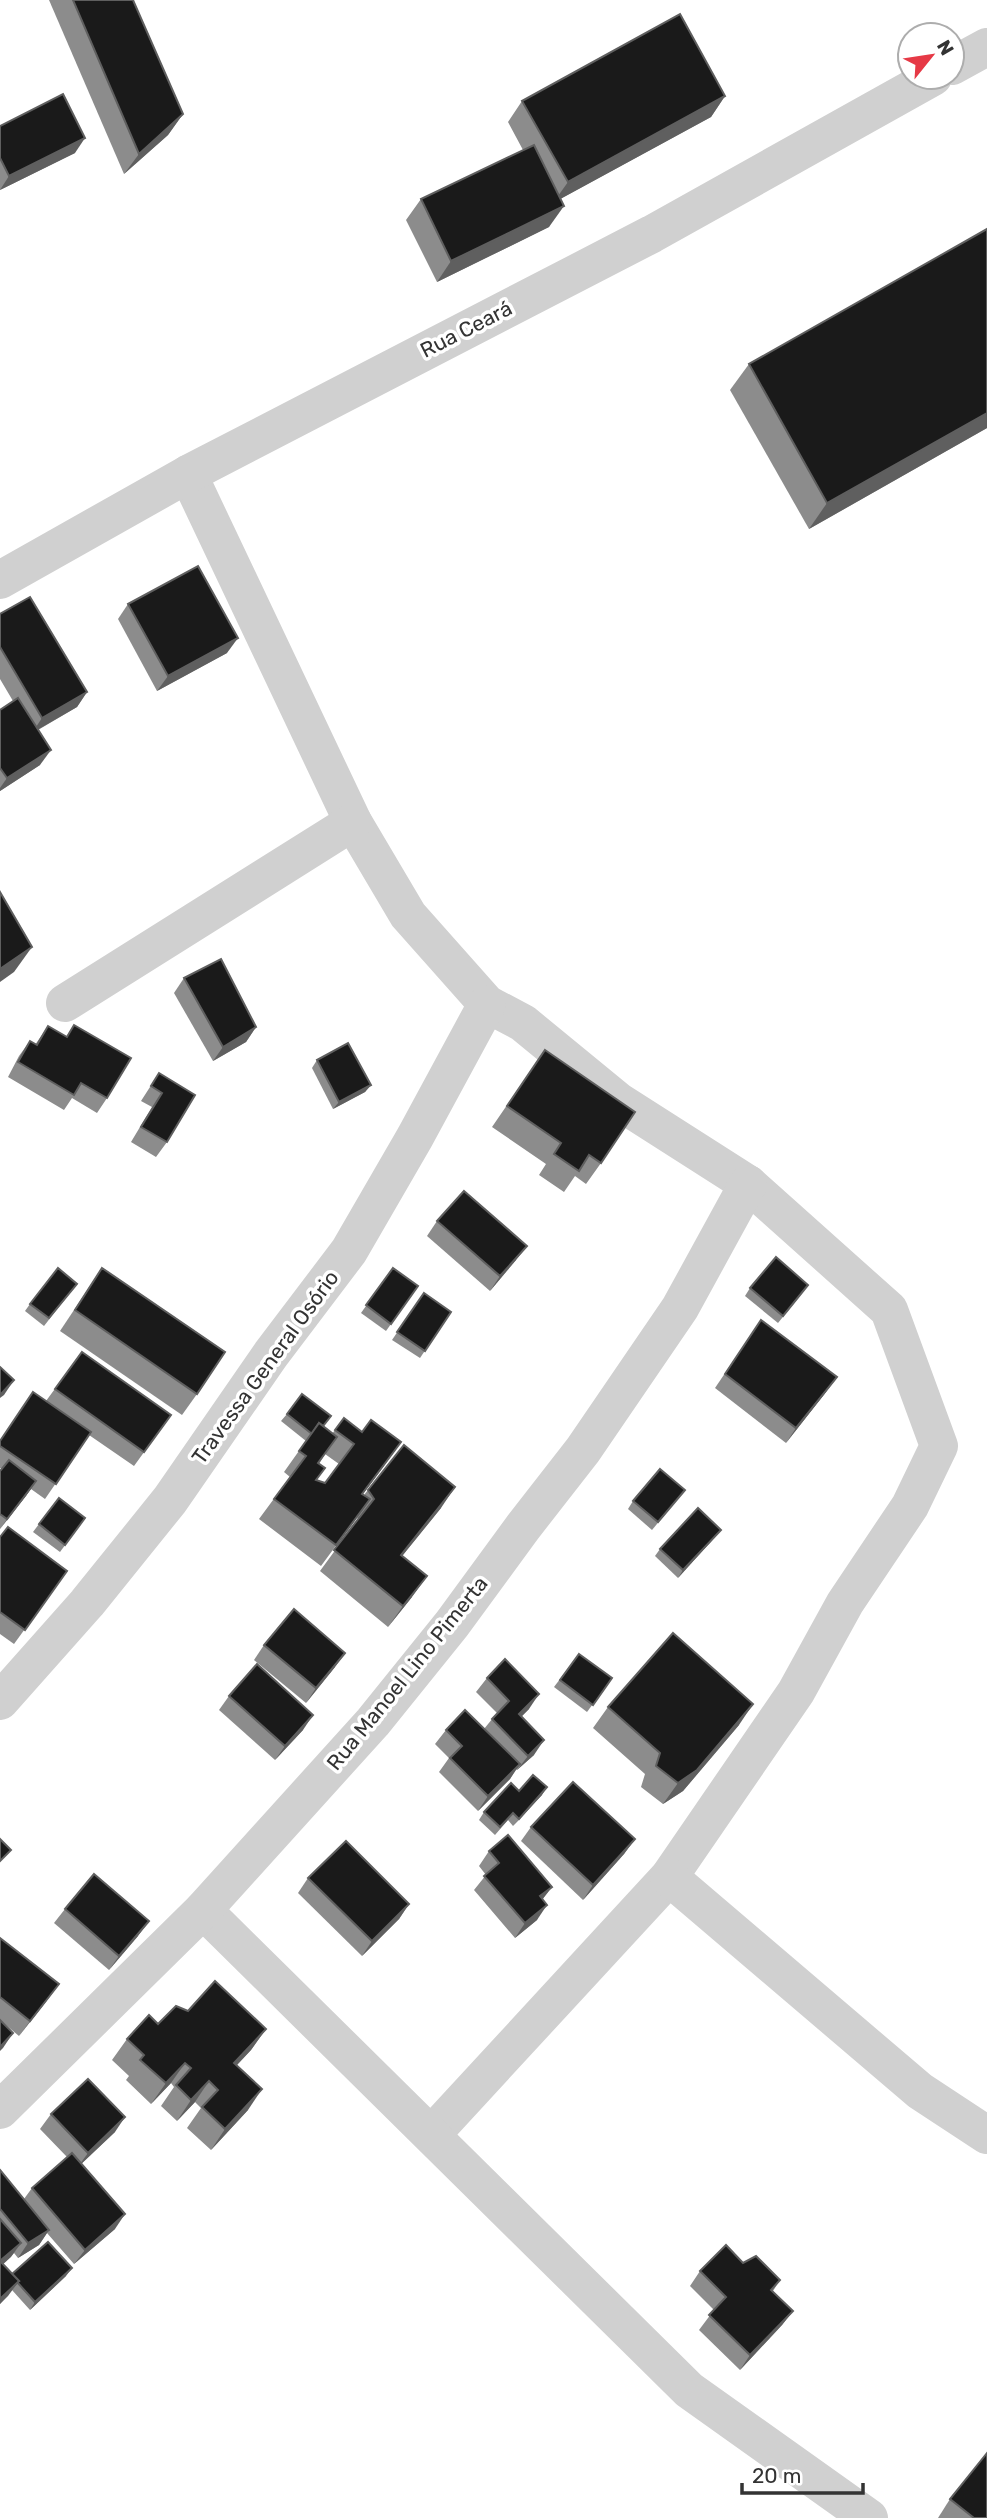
<svg xmlns="http://www.w3.org/2000/svg" width="987" height="2518" font-family="Rubik,sans-serif">
<rect width="100%" height="100%" fill="#fff"/>
<g fill="none" stroke-linecap="round" stroke-linejoin="round">
<!-- street -->
<g stroke="#d0d0d0" stroke-width="38">
<path d="M952,66L987,47"/>
<path d="M188,474L353,822L408,915L487,1004L523,1023L618,1101L748,1184L889,1310L939,1446L910,1506L845,1603L796,1692L669,1877L432,2134"/>
<path d="M0,580L188,474L652,234L933,77"/>
<path d="M65,1003L353,822"/>
<path d="M0,1701L87,1603L170,1500L271,1354L349,1251L415,1137L487,1004"/>
<path d="M669,1877L920,2091L987,2135"/>
<path d="M203,1910L689,2390L869,2518"/>
<path d="M0,2110L203,1910L373,1722L452,1624L523,1527L583,1450L680,1308L748,1184"/>
</g>
</g>
<!-- wall -->
<g fill="#8c8c8c" fill-rule="evenodd">
<path d="M49,0H133L183,114L168,135L124,174Z"/>
<path d="M725,96L711,117L560,199L549,227L437,282L406,220L421,199L523,150L508,122L522,101Z"/>
<path d="M0,126L75,153L0,190Z"/>
<path d="M749,364L987,428L809,529L730,390Z"/>
<path d="M128,604L227,653L157,691L118,619Z"/>
<path d="M0,614L87,692L77,707L38,730L40,765L0,791V710L13,701L0,679Z"/>
<path d="M184,978L256,1027L246,1042L213,1061L174,993Z"/>
<path d="M74,1025L107,1098L97,1113L72,1098L64,1110L8,1077L19,1056L30,1041L35,1045L48,1026L66,1037Z"/>
<path d="M545,1050L601,1163L586,1184L575,1176L564,1192L539,1175L546,1164L492,1127Z"/>
<path d="M317,1060L371,1085L365,1092L333,1109L312,1068Z"/>
<path d="M159,1073L167,1142L156,1157L131,1142L152,1107L141,1101Z"/>
<path d="M437,1221L516,1260L490,1291L427,1236Z"/>
<path d="M102,1268L197,1394L182,1415L60,1331Z"/>
<path d="M393,1268L418,1286L386,1331L361,1313Z"/>
<path d="M77,1284L44,1326L25,1311L30,1304Z"/>
<path d="M750,1288L803,1292L778,1323L745,1296Z"/>
<path d="M424,1293L451,1312L420,1358L392,1340Z"/>
<path d="M761,1320L826,1392L786,1443L715,1388Z"/>
<path d="M82,1352L171,1415L134,1466L89,1435L45,1499L31,1489L0,1529V1471L2,1469L0,1468V1441L46,1401Z"/>
<path d="M287,1414L323,1427L332,1434L344,1418L362,1432L401,1442L363,1494L364,1495L368,1490L441,1508L402,1556L412,1597L388,1627L320,1571L358,1519L357,1517L321,1566L259,1519L290,1477L284,1472L306,1441L281,1421ZM325,1454L339,1464L325,1483L316,1480L319,1464Z"/>
<path d="M685,1490L652,1530L628,1509L633,1501Z"/>
<path d="M85,1518L60,1552L33,1532L39,1524Z"/>
<path d="M0,1537L67,1571L14,1644L0,1634Z"/>
<path d="M715,1537L678,1578L655,1556L660,1549Z"/>
<path d="M264,1645L335,1667L306,1703L254,1660Z"/>
<path d="M579,1654L612,1678L587,1712L554,1687Z"/>
<path d="M487,1678L529,1709L521,1717L534,1755L517,1770L516,1769L510,1779L478,1811L439,1772L449,1758L435,1744L446,1730L484,1729L497,1713L476,1692Z"/>
<path d="M229,1696L303,1730L275,1760L219,1710Z"/>
<path d="M608,1707L739,1725L683,1791L663,1804L641,1787L645,1774L593,1728Z"/>
<path d="M519,1791L542,1795L513,1826L508,1820L495,1835L479,1820L484,1812Z"/>
<path d="M531,1827L635,1839L624,1854L583,1900L521,1841Z"/>
<path d="M489,1851L552,1887L542,1900L537,1920L515,1938L474,1890L486,1875L479,1866Z"/>
<path d="M308,1878L409,1904L399,1919L362,1956L298,1893Z"/>
<path d="M65,1909L138,1936L109,1970L54,1923Z"/>
<path d="M0,1938L48,1999L19,2036L0,2020Z"/>
<path d="M188,2011L266,2029L251,2050L237,2065L248,2110L211,2150L187,2128L201,2108L195,2102L177,2121L161,2106L174,2087L171,2083L151,2104L126,2080L129,2076L112,2060L127,2039Z"/>
<path d="M51,2114L115,2132L81,2164L115,2229L74,2264L47,2233L39,2245L18,2258L14,2253L3,2264L12,2274L66,2276L30,2310L12,2290L0,2304V2170L24,2199L32,2188L67,2157L40,2129Z"/>
<path d="M743,2263L780,2280L773,2291L793,2311L782,2325L740,2370L699,2330L714,2310L690,2286L700,2271Z"/>
<path d="M950,2499L987,2518H938Z"/>
</g>
<!-- shaded-wall -->
<g fill="#5f5f5f">
<path d="M725,96L711,117L553,203L568,182Z"/>
<path d="M183,114L168,135L124,174L139,154Z"/>
<path d="M85,138L75,153L0,190L9,176Z"/>
<path d="M564,206L549,227L437,282L451,261Z"/>
<path d="M987,413V428L809,529L827,503Z"/>
<path d="M238,638L227,653L157,691L168,676Z"/>
<path d="M87,692L77,707L32,733L42,718Z"/>
<path d="M51,750L40,765L0,791V788L7,778Z"/>
<path d="M32,947L14,972L0,982V969Z"/>
<path d="M256,1027L246,1042L213,1061L223,1047Z"/>
<path d="M371,1085L365,1092L333,1109L339,1102Z"/>
<path d="M527,1246L516,1260L490,1291L500,1276Z"/>
<path d="M837,1377L826,1392L786,1443L796,1428Z"/>
<path d="M14,1380L4,1395L0,1398V1395Z"/>
<path d="M401,1442L386,1463L347,1515L362,1494Z"/>
<path d="M36,1481L26,1496L0,1529L7,1519Z"/>
<path d="M455,1487L441,1508L386,1576L401,1555Z"/>
<path d="M721,1530L715,1537L678,1578L683,1570Z"/>
<path d="M427,1576L412,1597L388,1627L403,1606Z"/>
<path d="M345,1653L335,1667L306,1703L316,1688Z"/>
<path d="M539,1694L529,1709L509,1729L519,1714Z"/>
<path d="M753,1704L739,1725L683,1791L663,1804L678,1783Z"/>
<path d="M313,1715L303,1730L275,1760L285,1746Z"/>
<path d="M544,1740L534,1755L517,1770L528,1756Z"/>
<path d="M520,1764L510,1779L478,1811L488,1796Z"/>
<path d="M547,1787L542,1795L513,1826L519,1819Z"/>
<path d="M635,1839L624,1854L583,1900L593,1885Z"/>
<path d="M552,1887L541,1901L540,1896Z"/>
<path d="M409,1904L399,1919L362,1956L372,1941Z"/>
<path d="M547,1905L537,1920L515,1938L525,1923Z"/>
<path d="M149,1921L138,1936L109,1970L119,1956Z"/>
<path d="M59,1984L48,1999L19,2036L30,2021Z"/>
<path d="M266,2029L251,2050L219,2084L234,2063Z"/>
<path d="M13,2033L3,2048L0,2051V2047Z"/>
<path d="M185,2063L171,2083L151,2104L166,2083Z"/>
<path d="M209,2081L195,2102L177,2121L191,2100Z"/>
<path d="M262,2089L248,2110L211,2150L225,2129Z"/>
<path d="M125,2117L115,2132L77,2168L88,2153Z"/>
<path d="M125,2214L115,2229L74,2264L85,2250Z"/>
<path d="M49,2230L39,2245L18,2258L28,2243Z"/>
<path d="M21,2243L11,2257L0,2267V2262L1,2260Z"/>
<path d="M72,2268L66,2276L30,2310L35,2302Z"/>
<path d="M19,2281L8,2296L0,2304V2299Z"/>
<path d="M793,2311L782,2325L740,2370L750,2355Z"/>
</g>
<!-- building -->
<g fill="#1a1a1a" stroke="#5f5f5f" stroke-width="2">
<path d="M73,0H133L183,114L139,154Z"/>
<path d="M680,14L725,96L568,182L522,101Z"/>
<path d="M63,94L85,138L9,176L0,158V126Z"/>
<path d="M534,145L564,206L451,261L421,199Z"/>
<path d="M987,229V413L827,503L749,364Z"/>
<path d="M198,566L238,638L168,676L128,604Z"/>
<path d="M30,597L87,692L42,718L0,647V614Z"/>
<path d="M18,698L51,750L7,778L0,768V710Z"/>
<path d="M0,892L32,947L0,969Z"/>
<path d="M221,959L256,1027L223,1047L184,978Z"/>
<path d="M74,1025L131,1058L107,1098L81,1083L74,1095L18,1062L30,1041L37,1045L48,1026L67,1037Z"/>
<path d="M348,1043L371,1085L339,1102L317,1060Z"/>
<path d="M545,1050L635,1112L601,1163L589,1155L579,1171L554,1154L561,1143L507,1106Z"/>
<path d="M159,1073L195,1095L167,1142L141,1127L162,1093L151,1086Z"/>
<path d="M464,1191L527,1246L500,1276L437,1221Z"/>
<path d="M776,1257L808,1285L783,1316L750,1288Z"/>
<path d="M58,1268L77,1284L49,1318L30,1304Z"/>
<path d="M102,1268L225,1352L197,1394L75,1310Z"/>
<path d="M393,1268L418,1286L391,1324L366,1305Z"/>
<path d="M424,1293L451,1312L425,1351L397,1332Z"/>
<path d="M761,1320L837,1377L796,1428L725,1374Z"/>
<path d="M82,1352L171,1415L144,1452L55,1389Z"/>
<path d="M0,1367L14,1380L0,1395Z"/>
<path d="M33,1392L91,1432L56,1484L0,1446V1441Z"/>
<path d="M302,1394L331,1416L323,1426L319,1423L312,1434L287,1414Z"/>
<path d="M344,1418L362,1432L371,1420L401,1442L362,1494L370,1499L336,1545L274,1499L306,1456L299,1451L319,1423L337,1437L318,1463L325,1468L316,1480L325,1483L354,1444L335,1430Z"/>
<path d="M404,1445L455,1487L401,1555L427,1576L403,1606L334,1550L374,1499L368,1490Z"/>
<path d="M9,1460L36,1481L7,1519L0,1514V1471Z"/>
<path d="M660,1469L685,1490L658,1522L633,1501Z"/>
<path d="M59,1498L85,1518L65,1545L39,1524Z"/>
<path d="M698,1508L721,1530L683,1570L660,1549Z"/>
<path d="M8,1527L67,1571L25,1630L0,1612V1537Z"/>
<path d="M294,1609L345,1653L316,1688L264,1645Z"/>
<path d="M673,1633L753,1704L697,1770L678,1783L656,1766L660,1753L608,1707Z"/>
<path d="M579,1654L612,1678L593,1705L560,1680Z"/>
<path d="M505,1659L539,1694L519,1714L544,1740L528,1756L492,1719L509,1701L487,1678Z"/>
<path d="M257,1664L313,1715L285,1746L229,1696Z"/>
<path d="M465,1710L520,1764L488,1796L450,1758L462,1746L446,1730Z"/>
<path d="M533,1775L547,1787L519,1819L513,1813L500,1827L484,1812L511,1783L519,1791Z"/>
<path d="M573,1782L635,1839L593,1885L531,1827Z"/>
<path d="M508,1835L552,1887L540,1896L547,1905L525,1923L484,1876L499,1863L489,1851Z"/>
<path d="M0,1839L11,1850L0,1861Z"/>
<path d="M346,1841L409,1904L372,1941L308,1878Z"/>
<path d="M94,1874L149,1921L119,1956L65,1909Z"/>
<path d="M0,1938L59,1984L30,2021L0,1997Z"/>
<path d="M215,1981L266,2029L234,2063L262,2089L225,2129L202,2107L218,2090L209,2081L191,2100L176,2085L191,2068L185,2063L166,2083L140,2060L144,2055L127,2039L149,2015L158,2024L176,2006L188,2011Z"/>
<path d="M0,2020L13,2033L0,2047Z"/>
<path d="M88,2079L125,2117L88,2153L51,2114Z"/>
<path d="M72,2153L125,2214L85,2250L32,2188Z"/>
<path d="M0,2170L49,2230L28,2243L0,2209Z"/>
<path d="M0,2219L21,2243L1,2260L0,2259Z"/>
<path d="M48,2242L72,2268L35,2302L17,2282L19,2281L12,2274Z"/>
<path d="M726,2245L743,2263L756,2256L780,2280L771,2290L793,2311L750,2355L709,2315L726,2297L700,2271Z"/>
<path d="M0,2261L19,2281L0,2299Z"/>
<path d="M987,2453V2518H974L950,2499Z"/>
</g>
<g text-anchor="middle" dominant-baseline="central" stroke-width="7" stroke-linejoin="round" paint-order="stroke">
<!-- street labels -->
<g font-size="21" fill="#333" stroke="#fff">
<text transform="translate(466 329) rotate(-27)">Rua Ceará</text>
<text transform="translate(265 1367) rotate(-54)">Travessa General Osório</text>
<text transform="translate(407 1673) rotate(-51)">Rua Manoel Lino Pimerta</text>
</g>
</g>
<!-- north arrow -->
<g transform="translate(931 56) rotate(60)"><circle r="33" fill="#ffffff" stroke="#adadad" stroke-width="2"/>
<path d="M0-5L12 26L0 18L-12 26Z" fill="#e63946"/>
<text y="-10" font-size="19" font-weight="bold" text-anchor="middle" fill="#333333">N</text>
</g>
<!-- scale -->
<path d="M742 2483v10h121v-10" fill="none" stroke="#333333" stroke-width="3.5"/>
<text x="752" y="2483" font-size="21" fill="#333333" stroke="#ffffff" stroke-width="5" paint-order="stroke">20 m</text>
</svg>
